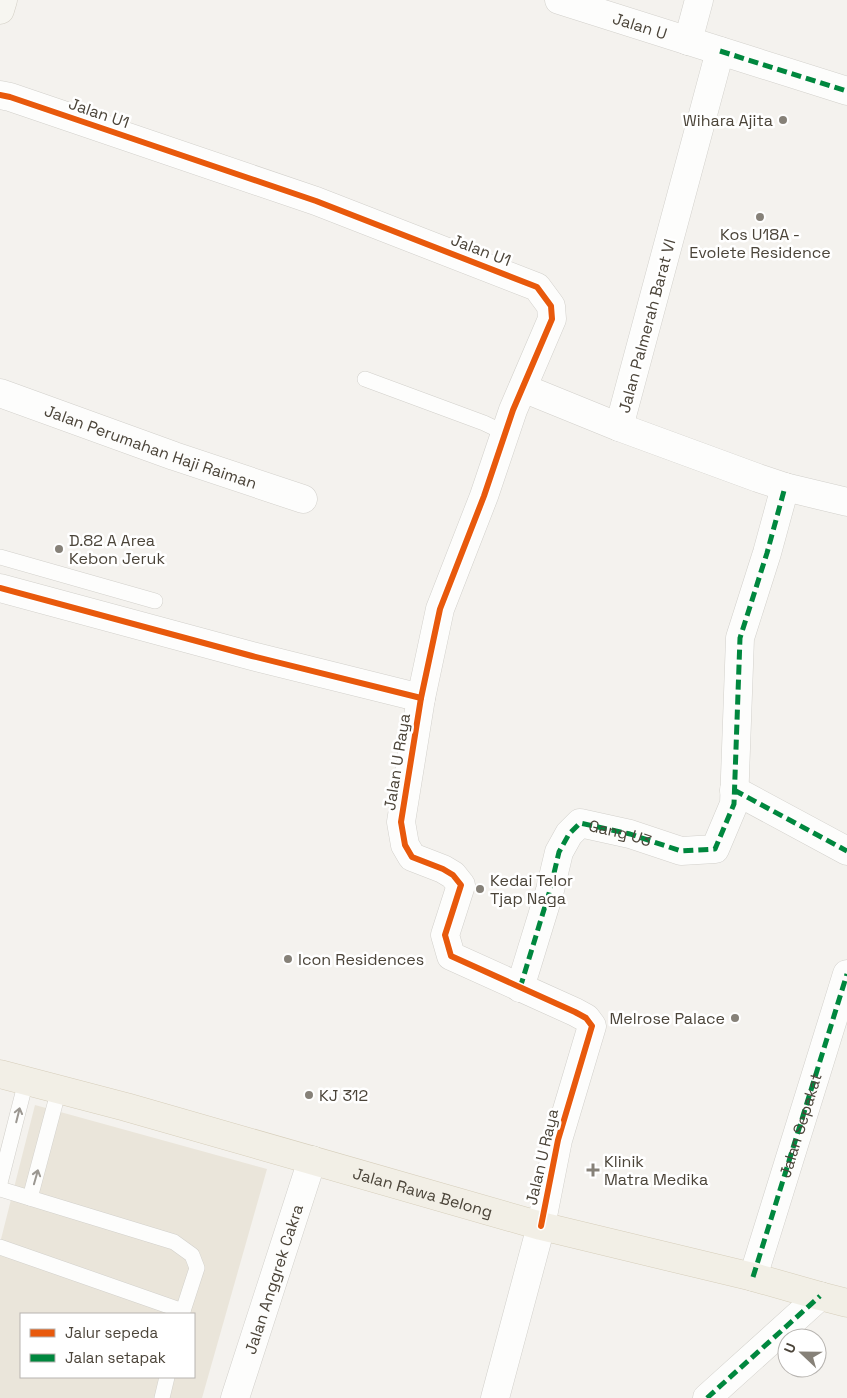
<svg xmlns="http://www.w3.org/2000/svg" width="847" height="1398" font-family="'Space Grotesk',sans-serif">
<rect width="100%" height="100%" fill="#f4f2ee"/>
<!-- education -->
<path fill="#eae5da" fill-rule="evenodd" d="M35,1105L267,1169L202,1398H0V1243ZM21,1314H194V1377H21Z"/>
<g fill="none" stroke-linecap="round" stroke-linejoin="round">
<defs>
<g id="lane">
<path d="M365,379L484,423L505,433"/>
<path d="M0,557L155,601"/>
<path d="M0,1183L26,1081"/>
<path d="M0,1189L174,1242L192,1255L197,1268L182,1314"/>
<path d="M30,1198L59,1089"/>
<path d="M0,1247L183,1311"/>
<path d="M162,1398L167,1377"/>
</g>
<g id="street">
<path id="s1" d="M559,0L847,91"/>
<path d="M688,41L699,0"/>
<path d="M720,51L619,427L758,478L785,487L847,502"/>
<path d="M0,95L10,97L316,201L537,287L551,306L552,319L513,410L484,496L440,609L421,698L401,822L405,845L412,857L443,869L453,875L461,885L445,935L451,956L575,1012L586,1018L592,1026L558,1140L541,1226L495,1398"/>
<path d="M523,388L619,427"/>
<path id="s2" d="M0,393L174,456L303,499"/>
<path d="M0,588L252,656L421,698"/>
<path d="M734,790L847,851"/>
<path id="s3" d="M520,988L550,890L559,852L569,834L580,823L630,834L681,851L715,849L734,804L740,638L767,553L785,487"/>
<path id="s4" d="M753,1277L847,974"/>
<path id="s5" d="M235,1398L312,1160"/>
<path d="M707,1398L820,1296"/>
</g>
<path id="secondary" d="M0,10L3,0"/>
<g id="primary">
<path id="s6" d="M0,1074L126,1107L541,1226L753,1277L820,1296L847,1303"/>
</g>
</defs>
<!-- lane casing -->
<use href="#lane" stroke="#d2d0cb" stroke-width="16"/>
<!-- street casing -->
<use href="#street" stroke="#d2d0cb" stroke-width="29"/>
<!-- secondary casing -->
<use href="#secondary" stroke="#d3cfc5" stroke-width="29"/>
<!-- primary casing -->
<use href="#primary" stroke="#d6cebb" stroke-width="29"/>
<!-- lane -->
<use href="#lane" stroke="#fdfdfc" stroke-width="15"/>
<!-- street -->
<use href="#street" stroke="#fdfdfc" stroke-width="28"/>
<!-- secondary -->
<use href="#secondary" stroke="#f7f6f1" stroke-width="28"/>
<!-- primary -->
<use href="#primary" stroke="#f2efe6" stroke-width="28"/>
<!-- quiet -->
<g stroke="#00873e" stroke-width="5" stroke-dasharray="10 5" stroke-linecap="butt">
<path d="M720,51L847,91"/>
<path d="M734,790L847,851"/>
<path d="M520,988L550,890L559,852L569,834L580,823L630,834L681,851L715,849L734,804L740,638L767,553L785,487"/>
<path d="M753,1277L847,974"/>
<path d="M707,1398L820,1296"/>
</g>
<defs>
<g id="cycleway">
<path d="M0,95L10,97L316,201L537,287L551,306L552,319L513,410L484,496L440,609L421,698L401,822L405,845L412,857L443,869L453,875L461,885L445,935L451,956L575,1012L586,1018L592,1026L558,1140L541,1226"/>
<path d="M0,588L252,656L421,698"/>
</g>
</defs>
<!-- cycleway casing -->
<use href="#cycleway" stroke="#fff" stroke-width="9"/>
<!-- cycleway -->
<use href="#cycleway" stroke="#e8590c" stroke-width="6"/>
</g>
<!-- one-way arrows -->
<defs><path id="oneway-shaft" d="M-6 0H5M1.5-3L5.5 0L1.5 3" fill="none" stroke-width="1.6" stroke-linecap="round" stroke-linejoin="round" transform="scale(1.25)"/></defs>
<g stroke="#9b9791">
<use href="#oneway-shaft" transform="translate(18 1115) rotate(-76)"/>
<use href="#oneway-shaft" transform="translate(36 1177) rotate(-74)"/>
</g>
<!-- markers -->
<g fill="#868178" stroke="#fff" stroke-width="2">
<circle cx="783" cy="120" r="5"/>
<circle cx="760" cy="217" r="5"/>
<circle cx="59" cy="549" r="5"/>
<circle cx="480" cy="889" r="5"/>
<circle cx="288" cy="959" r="5"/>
<circle cx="735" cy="1018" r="5"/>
<circle cx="309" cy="1095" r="5"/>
<path d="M590.5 1162.5h5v5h5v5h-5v5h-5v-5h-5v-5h5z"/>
</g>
<g text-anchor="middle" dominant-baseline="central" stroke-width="5" stroke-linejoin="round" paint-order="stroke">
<!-- street labels -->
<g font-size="16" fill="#4b4439" stroke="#fff">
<text stroke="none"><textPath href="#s1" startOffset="85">Jalan U</textPath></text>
<text transform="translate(99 113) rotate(19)">Jalan U1</text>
<text transform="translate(481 250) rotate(21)">Jalan U1</text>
<text transform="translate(647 326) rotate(-75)">Jalan Palmerah Barat VI</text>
<text stroke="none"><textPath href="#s2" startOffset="160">Jalan Perumahan Haji Raiman</textPath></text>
<text transform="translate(397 762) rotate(-81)">Jalan U Raya</text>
<text stroke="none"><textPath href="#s3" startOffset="219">Gang U3</textPath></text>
<text stroke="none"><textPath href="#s4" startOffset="159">Jalan Sepakat</textPath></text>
<text transform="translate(542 1157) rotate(-77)">Jalan U Raya</text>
<text stroke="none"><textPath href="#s6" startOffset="439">Jalan Rawa Belong</textPath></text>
<text stroke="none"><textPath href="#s5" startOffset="125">Jalan Anggrek Cakra</textPath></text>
</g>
<!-- poi labels -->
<g font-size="16" fill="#4b4439" stroke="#fff" text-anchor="start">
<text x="773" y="120" text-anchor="end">Wihara Ajita</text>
<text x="760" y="234" text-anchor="middle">Kos U18A -<tspan x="760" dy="18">Evolete Residence</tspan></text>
<text x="69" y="540">D.82 A Area<tspan x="69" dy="18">Kebon Jeruk</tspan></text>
<text x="490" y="880">Kedai Telor<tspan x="490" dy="18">Tjap Naga</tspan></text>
<text x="298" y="959">Icon Residences</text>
<text x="725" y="1018" text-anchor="end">Melrose Palace</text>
<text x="319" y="1095">KJ 312</text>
<text x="604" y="1161">Klinik<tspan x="604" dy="18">Matra Medika</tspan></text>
</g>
</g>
<!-- legend -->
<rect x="20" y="1313" width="175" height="65" fill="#ffffff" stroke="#b7b4b0"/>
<rect x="30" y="1329" width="25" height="8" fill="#e8590c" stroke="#b7b4b0"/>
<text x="65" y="1338" font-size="15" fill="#4b4439">Jalur sepeda</text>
<rect x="30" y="1354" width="25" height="8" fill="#00873e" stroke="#b7b4b0"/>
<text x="65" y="1363" font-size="15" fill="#4b4439">Jalan setapak</text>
<!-- north arrow -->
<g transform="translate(802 1353) rotate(292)"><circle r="24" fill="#ffffff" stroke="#b7b4b0"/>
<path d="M0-4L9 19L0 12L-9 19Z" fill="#868178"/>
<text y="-8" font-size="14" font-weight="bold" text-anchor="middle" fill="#4b4439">U</text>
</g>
</svg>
